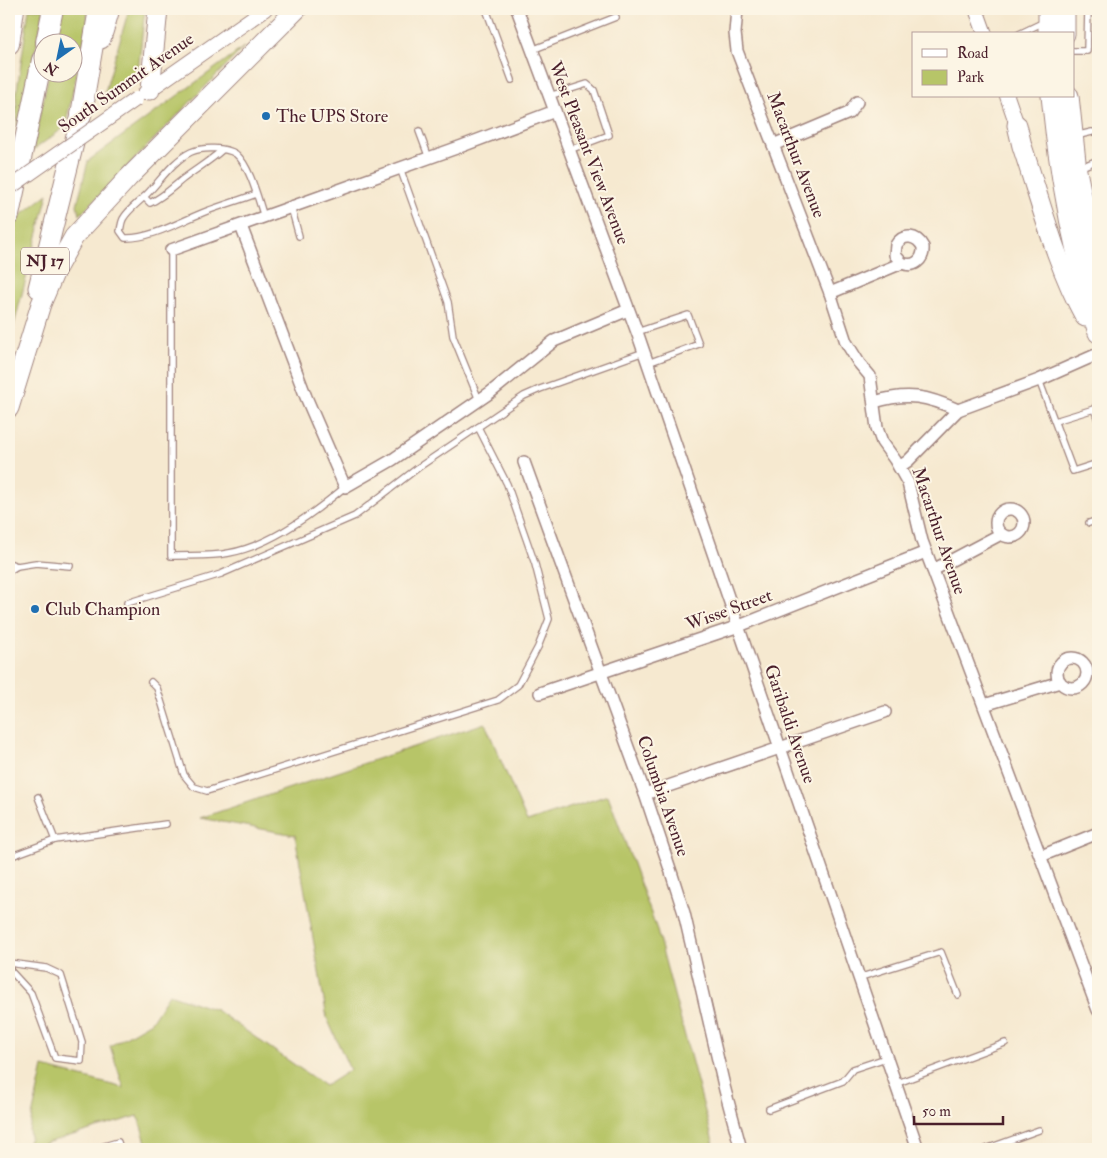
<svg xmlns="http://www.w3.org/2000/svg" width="1107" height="1158" font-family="'IM FELL Double Pica',serif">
<rect width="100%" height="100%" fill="#fcf5e5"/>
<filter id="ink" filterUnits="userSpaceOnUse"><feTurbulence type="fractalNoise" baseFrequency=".02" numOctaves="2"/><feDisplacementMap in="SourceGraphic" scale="10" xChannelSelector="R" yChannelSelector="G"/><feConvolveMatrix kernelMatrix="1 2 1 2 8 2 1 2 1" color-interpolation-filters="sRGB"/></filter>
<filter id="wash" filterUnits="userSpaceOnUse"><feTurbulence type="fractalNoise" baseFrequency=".0096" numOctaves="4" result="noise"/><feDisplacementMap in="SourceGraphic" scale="20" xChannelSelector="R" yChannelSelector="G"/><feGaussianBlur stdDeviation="1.12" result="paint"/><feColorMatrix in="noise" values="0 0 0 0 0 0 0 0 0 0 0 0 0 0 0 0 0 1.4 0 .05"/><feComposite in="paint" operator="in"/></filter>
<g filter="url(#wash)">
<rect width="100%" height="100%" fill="#f6e9d0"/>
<!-- green -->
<g fill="#b7c568" stroke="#80724a">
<path d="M29,9H44L18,135L16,97Z"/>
<path d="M62,9H88L87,27L65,127L32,151L49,73L72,72V42H55Z"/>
<path d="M129,9H145L137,81L102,102Z"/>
<path d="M244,47L80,215L77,205L88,161Z"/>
<path d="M48,194L9,344V254L17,218Z"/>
<path d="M485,723L527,822L608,795L656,927L715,1149H148L138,1116L25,1149L30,1137L29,1130L43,1067L124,1088L110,1046L151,1022L169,994L216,1010L325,1086L350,1070L327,1018L295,835L200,818Z"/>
</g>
</g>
<g filter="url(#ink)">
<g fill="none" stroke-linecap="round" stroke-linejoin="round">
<defs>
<g id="service">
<path d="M486,9L512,80"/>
<path d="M1019,34L1044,22"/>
<path d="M532,50L616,17"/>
<path d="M1073,51H1087L1088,9"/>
<path d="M549,96L587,84L594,90L609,135L569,150"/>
<path d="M419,131L429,158"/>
<path d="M1075,136L1092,132"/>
<path d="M400,168L448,302L453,336L479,400"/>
<path d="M1079,168L1098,160"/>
<path d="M256,194C240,200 223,205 207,211C183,220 151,239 125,238L120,231C121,227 121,223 123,219C128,210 137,204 144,197C159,183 172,161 191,152C202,147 226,147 236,154C250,166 258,199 264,217"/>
<path d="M144,197L150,203C163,197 172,188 183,179C196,169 210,161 222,150"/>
<path d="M291,207L299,236"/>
<path d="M171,250V556C190,555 210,557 229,553C270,546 314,513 345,487"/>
<path d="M637,332L688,315L699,344L648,363"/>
<path d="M1039,380L1073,471L1098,463"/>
<path d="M1098,403L1094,409L1098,420"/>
<path d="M1055,421L1094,409"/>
<path d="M1089,523L1098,520"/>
<path d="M9,563L17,566L36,563L70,566"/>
<path d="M9,571L17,566"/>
<path d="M127,603L221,574L355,516L419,467L524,396L540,389L644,352"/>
<path d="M151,682L157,688L184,775L194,787L207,791L498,700L518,685L538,647L549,619L535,564L507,484L478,427"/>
<path d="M38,797L55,840"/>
<path d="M9,857L55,840L166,824"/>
<path d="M9,963L46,968L61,975L82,1042L81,1061L55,1058L31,993L9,969"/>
<path d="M858,978L941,952L958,995"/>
<path d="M895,1084L1005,1043"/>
<path d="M769,1109L843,1081L853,1069L886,1058"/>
<path d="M94,1149L118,1142L120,1149"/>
<path d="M986,1149L1039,1130"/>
</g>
<g id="minor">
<path d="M517,9L637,332L918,1149"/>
<path d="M737,9L735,33L737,51L830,293L846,342L859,363L870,376L877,428L882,442L895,460L908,483L922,541L1098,1010"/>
<path d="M773,145L849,113L857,102"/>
<path d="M241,226L306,397L345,487L392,460L491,392L554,341L628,310"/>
<path d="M171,250L462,146L555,111"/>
<path d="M830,293L902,263C914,268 924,260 923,247C917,235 903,233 896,245L895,255L902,263"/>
<path d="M874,402C908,392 927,396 958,410"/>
<path d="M524,462L645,794L672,875L684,913L725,1090L741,1149"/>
<path d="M899,467L908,461L958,410L1039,380L1098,354"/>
<circle cx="1010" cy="523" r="14"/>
<path d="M933,570L1001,534"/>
<circle cx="1072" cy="673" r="15"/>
<path d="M540,693L739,626L926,552"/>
<path d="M984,705L1060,682"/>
<path d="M645,794L885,712"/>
<path d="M1041,856L1098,833"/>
</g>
<g id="tertiary">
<path d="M976,9L985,34"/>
<path d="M145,93L265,9"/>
<path d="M1007,96L1017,125"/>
</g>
<g id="trunk">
<path d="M1048,9V34"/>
<path d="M1065,9V34"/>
<path d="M101,39L110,9"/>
<path d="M150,90L158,9"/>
<path d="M1051,96C1059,177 1074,256 1098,333"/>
<path d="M1069,96L1077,171L1098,273"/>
<path d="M1017,125L1022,146C1041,203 1056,264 1085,317"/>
<path d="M38,288L85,99"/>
<path d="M9,408L41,304L55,271L74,237L129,177L297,9"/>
</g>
<g id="motorway">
<path d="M46,42L53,9"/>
<path d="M9,44L14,9"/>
<path d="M81,115L99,9"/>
<path d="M9,215L42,60"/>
</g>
</defs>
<!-- service casing -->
<use href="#service" stroke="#a0847e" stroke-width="8"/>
<!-- minor casing -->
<use href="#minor" stroke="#a0847e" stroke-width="14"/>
<!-- tertiary casing -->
<use href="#tertiary" stroke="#a0847e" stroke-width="16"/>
<!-- trunk casing -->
<use href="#trunk" stroke="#a0847e" stroke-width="21"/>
<!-- motorway casing -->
<use href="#motorway" stroke="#a0847e" stroke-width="22"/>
<!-- service -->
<use href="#service" stroke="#fff" stroke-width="5.5"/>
<!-- minor -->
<use href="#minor" stroke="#fff" stroke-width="11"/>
<!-- tertiary -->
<use href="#tertiary" stroke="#fff" stroke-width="14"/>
<!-- trunk -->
<use href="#trunk" stroke="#fff" stroke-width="19"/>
<!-- motorway -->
<use href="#motorway" stroke="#fff" stroke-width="20"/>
<defs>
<path id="tertiary-bridge" d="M9,188L136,99"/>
</defs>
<!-- tertiary-bridge casing -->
<use href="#tertiary-bridge" stroke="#a0847e" stroke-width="16" stroke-linecap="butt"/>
<!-- tertiary-bridge -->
<use href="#tertiary-bridge" stroke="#fff" stroke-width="14"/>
</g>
</g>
<!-- markers -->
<g fill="#1f6fb2" stroke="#fcf5e5" stroke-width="2">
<circle cx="266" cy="116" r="5"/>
<circle cx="35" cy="609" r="5"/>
</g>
<g text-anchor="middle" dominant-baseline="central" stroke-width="4" stroke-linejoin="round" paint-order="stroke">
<!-- shield labels -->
<rect fill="#fcf5e5" stroke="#7f5f63" stroke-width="1" x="21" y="247.5" width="48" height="27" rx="4"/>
<g font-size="16" font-weight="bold" fill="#4a1f2b">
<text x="45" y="261">NJ 17</text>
</g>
<!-- street labels -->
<g font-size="18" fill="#4a1f2b" stroke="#fcf5e5">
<text transform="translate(126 83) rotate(-35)">South Summit Avenue</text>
<text transform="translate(589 153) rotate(69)">West Pleasant View Avenue</text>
<text transform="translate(796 155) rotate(69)">Macarthur Avenue</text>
<text transform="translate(939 531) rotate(71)">Macarthur Avenue</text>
<text transform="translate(729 610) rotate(-20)">Wisse Street</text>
<text transform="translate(790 724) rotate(71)">Garibaldi Avenue</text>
<text transform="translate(663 796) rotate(71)">Columbia Avenue</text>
</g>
<!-- poi labels -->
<g font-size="18" fill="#4a1f2b" stroke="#fcf5e5" text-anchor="start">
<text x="276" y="116">The UPS Store</text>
<text x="45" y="609">Club Champion</text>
</g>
</g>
<!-- margin -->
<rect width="1107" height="1158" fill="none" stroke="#fcf5e5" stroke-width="30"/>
<!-- legend -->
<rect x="912" y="32" width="162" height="65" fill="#fcf5e5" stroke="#b59f9b"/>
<rect x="922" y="49" width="25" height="8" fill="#ffffff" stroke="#b59f9b"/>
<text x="957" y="58" font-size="15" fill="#4a1f2b">Road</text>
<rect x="922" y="70" width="25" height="15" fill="#b7c568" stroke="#b59f9b"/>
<text x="957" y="82" font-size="15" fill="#4a1f2b">Park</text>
<!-- north arrow -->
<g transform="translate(58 58) rotate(213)"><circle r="24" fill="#fcf5e5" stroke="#b59f9b"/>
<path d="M0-4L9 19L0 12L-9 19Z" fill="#1f6fb2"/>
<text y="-8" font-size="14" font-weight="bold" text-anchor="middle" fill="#4a1f2b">N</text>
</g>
<!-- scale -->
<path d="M914 1116v8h89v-8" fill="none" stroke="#4a1f2b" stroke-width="2.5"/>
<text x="922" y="1116" font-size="15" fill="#4a1f2b" stroke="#fcf5e5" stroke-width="4" paint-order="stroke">50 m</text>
</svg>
